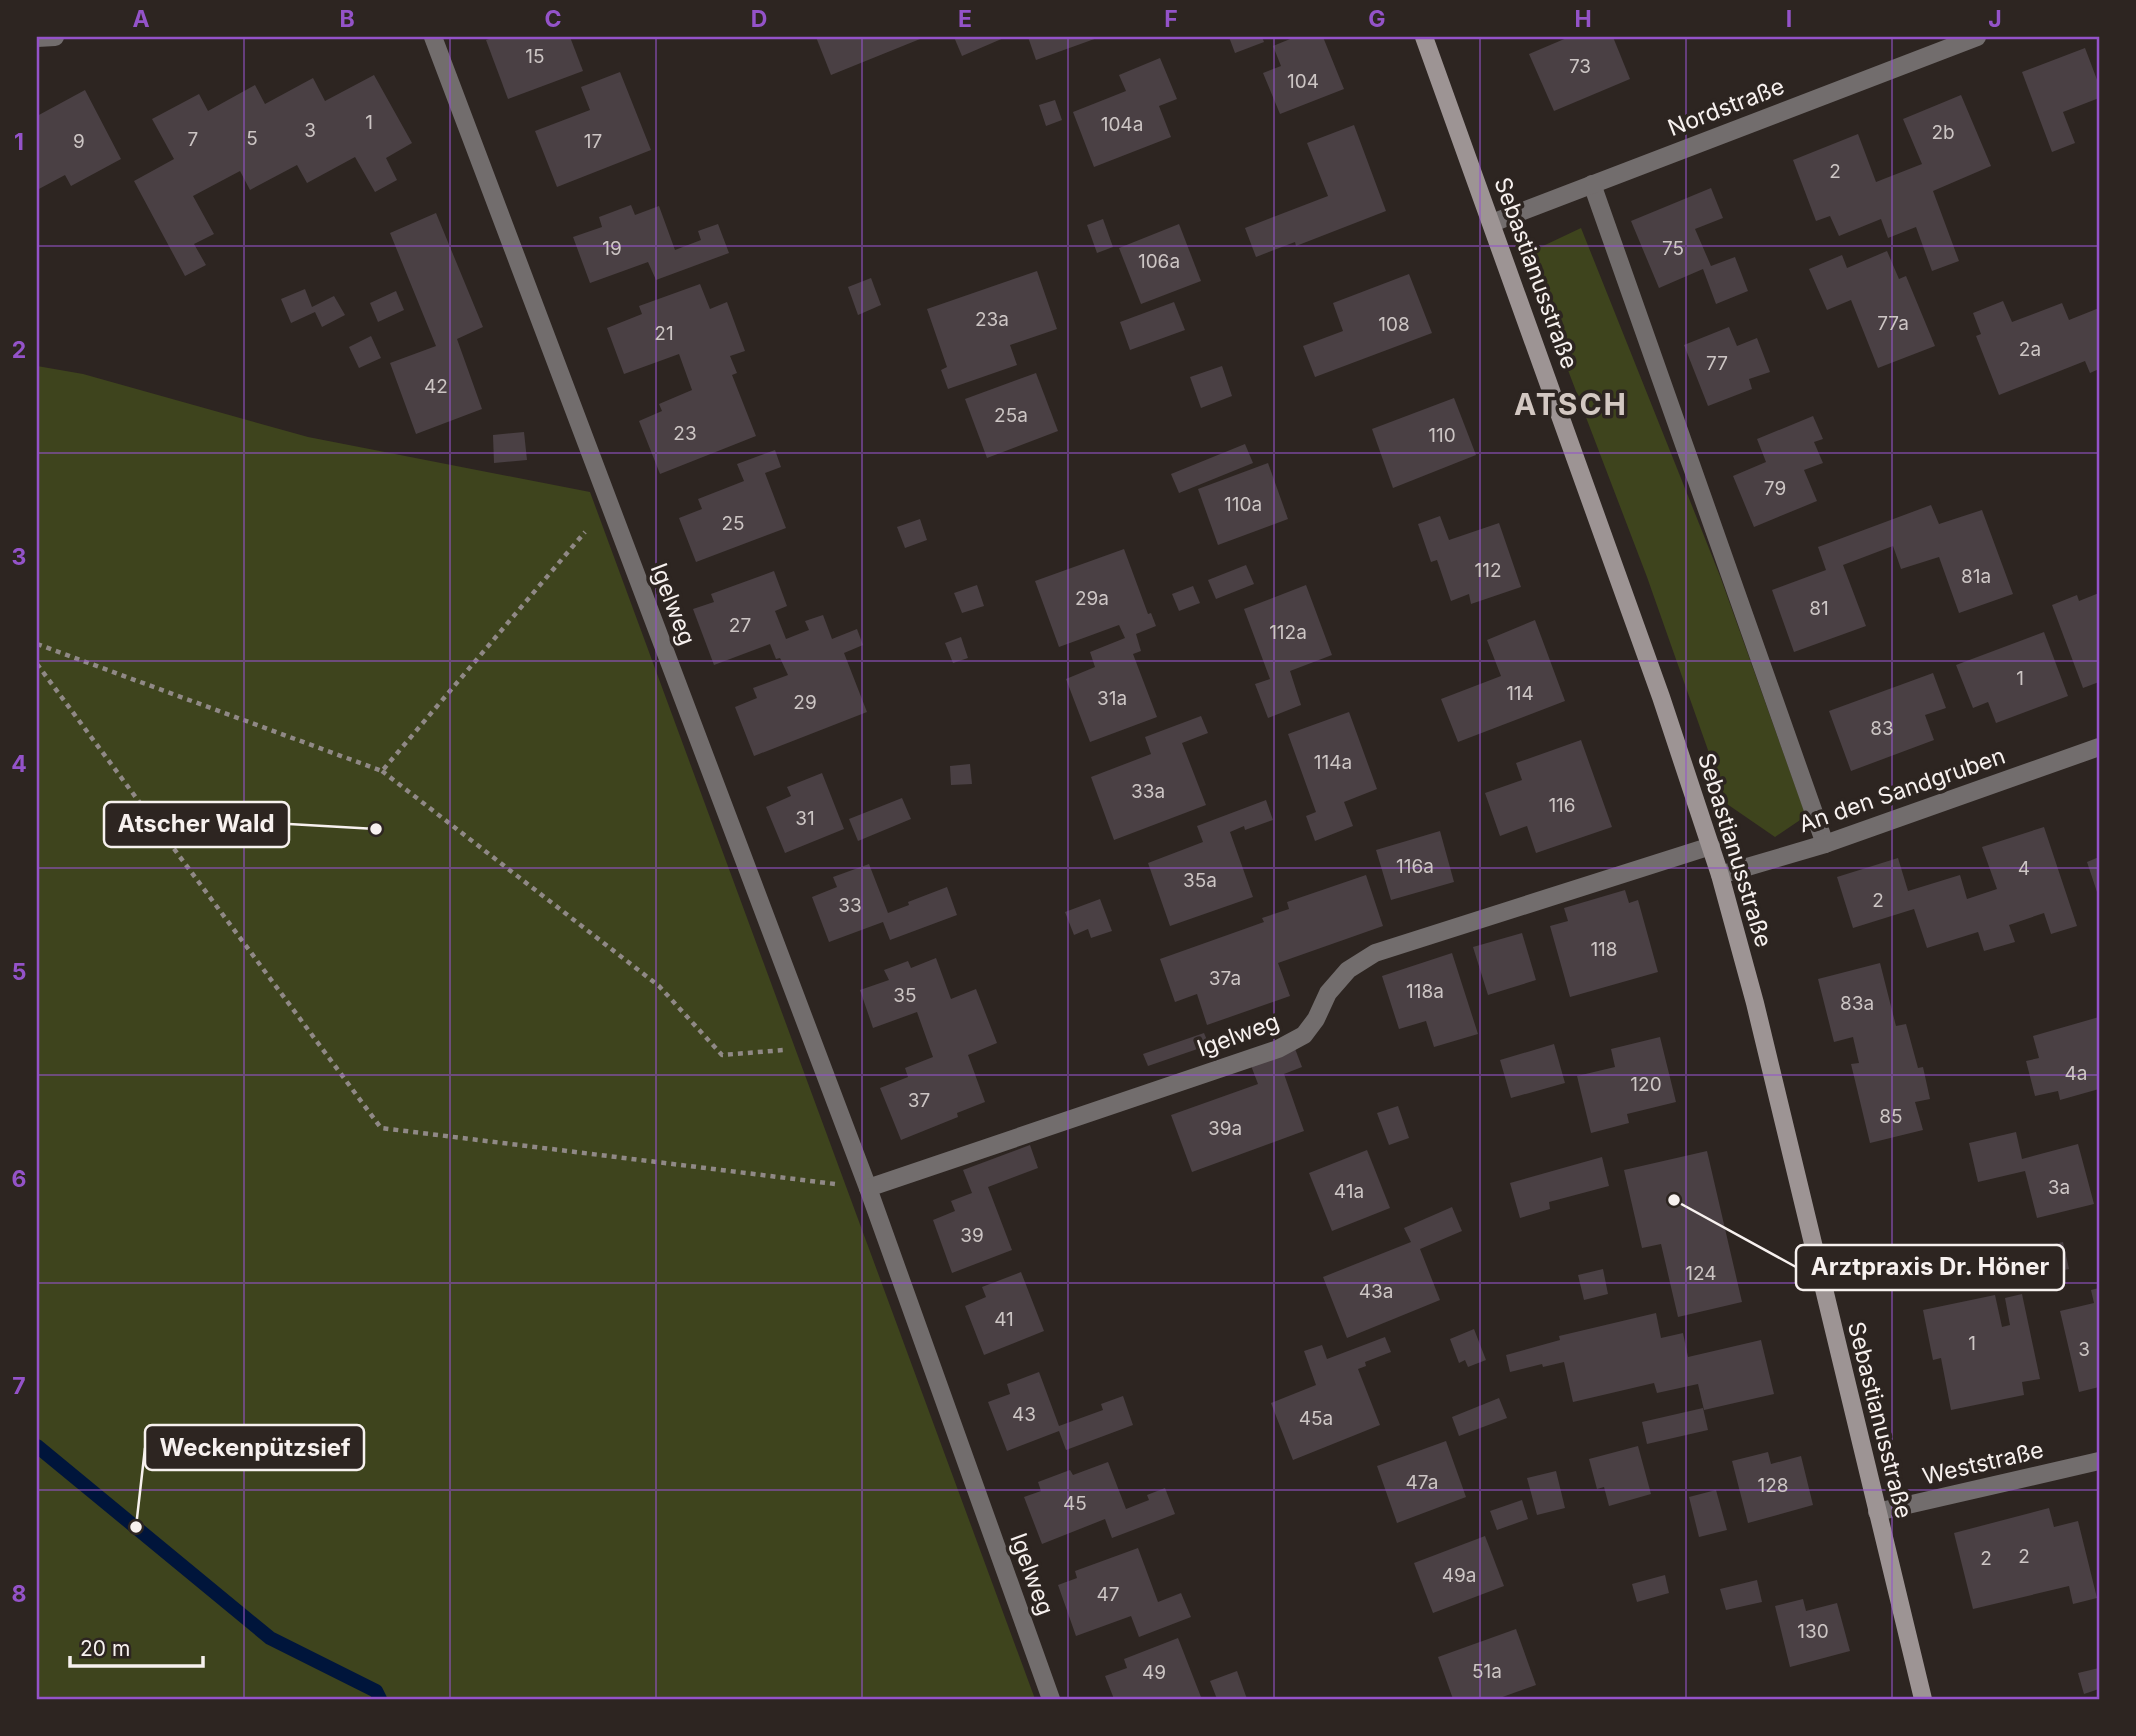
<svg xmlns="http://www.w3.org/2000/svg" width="2136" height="1736" font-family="Inter,sans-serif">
<rect width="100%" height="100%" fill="#2d2521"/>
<!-- green -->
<g fill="#3e441d">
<path d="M1581,228L1720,576L1806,816L1775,837L1727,804L1647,577L1524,255Z"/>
<path d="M37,366L83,374L308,437L590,492L1035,1699H37Z"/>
</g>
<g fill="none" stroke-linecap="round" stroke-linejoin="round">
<!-- stream -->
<path stroke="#00153b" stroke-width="14" d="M37,1446L270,1638L376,1691L380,1699"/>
</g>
<!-- building -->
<g fill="#4a4044">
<path d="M495,37H570L583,71L508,99L486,40Z"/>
<path d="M816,37H925L831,75Z"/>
<path d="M954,37H1006L962,56Z"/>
<path d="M1028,37H1100L1036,60Z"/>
<path d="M1229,37H1262L1264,42L1235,53Z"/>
<path d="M1295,37H1323L1344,89L1280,114L1263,73L1281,66L1273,46Z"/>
<path d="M1569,37H1613L1630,79L1554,111L1529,54Z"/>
<path d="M2085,48L2099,85V98L2063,112L2075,143L2052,152L2022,72Z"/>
<path d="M1160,58L1177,99L1159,106L1171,137L1094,167L1073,112L1126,91L1119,75Z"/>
<path d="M620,72L651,150L557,187L535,131L590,110L581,87Z"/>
<path d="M374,75L412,143L386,158L397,180L375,192L355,157L307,183L297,165L250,190L240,171L193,196L214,234L194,244L206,265L185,276L134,181L174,159L152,119L199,94L208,111L255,85L265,104L313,78L325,101Z"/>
<path d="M85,90L121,159L71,186L65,175L37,190V116Z"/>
<path d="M1961,95L1991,166L1933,191L1959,261L1932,271L1916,227L1888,238L1881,219L1839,236L1830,216L1816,221L1793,160L1858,134L1876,182L1922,164L1903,119Z"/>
<path d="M1055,100L1062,120L1046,126L1039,105Z"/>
<path d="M1354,125L1386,211L1296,246L1295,242L1256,257L1245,228L1328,196L1307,143Z"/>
<path d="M1711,188L1723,218L1695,229L1711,266L1735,257L1748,291L1716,304L1703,269L1659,288L1631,221Z"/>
<path d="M631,205L635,215L659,206L675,250L701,240L698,231L718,224L729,253L656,280L648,262L590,283L573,237L602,227L599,217Z"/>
<path d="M436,213L483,327L457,339L482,409L416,434L390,363L436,346L390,233Z"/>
<path d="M1103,219L1113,247L1097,253L1087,225Z"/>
<path d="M1179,224L1201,281L1141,304L1119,248Z"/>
<path d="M1887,251L1899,279L1906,276L1935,346L1878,368L1851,300L1827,310L1809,269L1842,255L1847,268Z"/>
<path d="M1037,271L1057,329L1010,345L1017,365L948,389L941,370L947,367L927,309Z"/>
<path d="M1409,274L1432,333L1315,377L1303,346L1343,331L1333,303Z"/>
<path d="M871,278L881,305L858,315L848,287Z"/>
<path d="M700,284L710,309L727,302L745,351L730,356L737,373L732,375L756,436L660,474L639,421L662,411L659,404L692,390L679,354L624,374L607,328L642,314L639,306Z"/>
<path d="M305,289L312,307L334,296L345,315L322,327L315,312L291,323L281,299Z"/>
<path d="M396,291L404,310L378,322L370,303Z"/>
<path d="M2003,301L2012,322L2062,303L2069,320L2099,308V369L2090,373L2085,361L1999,395L1976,336L1981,334L1973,313Z"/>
<path d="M1174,302L1185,330L1130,350L1120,322Z"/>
<path d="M1729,327L1737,346L1757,338L1770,372L1749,379L1752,389L1708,406L1684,345Z"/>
<path d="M371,336L381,358L359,368L349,347Z"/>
<path d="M1222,366L1232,396L1201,408L1190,377Z"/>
<path d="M1036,373L1058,431L987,458L965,399Z"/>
<path d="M1454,398L1476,455L1393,488L1372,429Z"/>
<path d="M1813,416L1823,439L1814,442L1823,463L1804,470L1817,501L1754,527L1733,476L1766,462L1757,439Z"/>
<path d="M524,432L527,460L494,463L493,435Z"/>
<path d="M1245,444L1253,463L1179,493L1171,474Z"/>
<path d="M775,450L781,467L765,473L786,528L696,562L679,518L702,509L698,499L744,481L737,464Z"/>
<path d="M1268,463L1288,519L1218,545L1198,489Z"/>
<path d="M1931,505L1939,524L1982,510L2013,594L1959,613L1939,557L1901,569L1893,546L1843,565L1866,626L1794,652L1772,590L1826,570L1818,547Z"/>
<path d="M1440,516L1449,540L1499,523L1521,587L1471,604L1469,594L1451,601L1437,560L1431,562L1418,524Z"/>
<path d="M920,519L927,540L905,548L897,527Z"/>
<path d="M1124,549L1148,614L1151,613L1156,626L1136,634L1141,651L1133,654L1157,717L1090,742L1066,679L1095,667L1090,652L1125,638L1119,625L1059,647L1035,581Z"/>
<path d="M1246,565L1254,584L1216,599L1208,580Z"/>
<path d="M774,571L787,606L775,611L786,639L809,630L805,621L823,615L832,639L857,629L863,645L844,653L867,712L754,756L735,707L757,698L753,688L788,675L780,658L776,659L770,644L714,665L693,609L714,602L711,594Z"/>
<path d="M977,585L984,606L962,613L954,593Z"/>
<path d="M1306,585L1332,655L1290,671L1301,705L1268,718L1255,684L1270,679L1244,609Z"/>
<path d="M1193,586L1200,603L1179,611L1172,594Z"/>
<path d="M2099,593V682L2083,688L2052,605L2077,595L2079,601Z"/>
<path d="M1535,620L1565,701L1458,742L1441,699L1501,676L1487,640Z"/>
<path d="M2044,632L2068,696L1996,723L1988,702L1973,708L1956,665Z"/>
<path d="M961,637L968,658L953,663L945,643Z"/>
<path d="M1933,673L1946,708L1925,715L1934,740L1851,771L1829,711Z"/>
<path d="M1349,712L1377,789L1344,802L1353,826L1315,841L1306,816L1316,812L1288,734Z"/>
<path d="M1201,716L1208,733L1182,743L1206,805L1114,840L1091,777L1151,754L1145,737Z"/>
<path d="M1581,740L1612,827L1536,853L1527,826L1500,836L1485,793L1522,780L1516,763Z"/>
<path d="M970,764L972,784L951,785L950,766Z"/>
<path d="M822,773L844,829L785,853L766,807L791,796L787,787Z"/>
<path d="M902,798L911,819L858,841L849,819Z"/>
<path d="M1266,800L1273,820L1245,830L1244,826L1230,832L1253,897L1170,926L1148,863L1203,842L1197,826Z"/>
<path d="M2044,827L2077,926L2051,934L2044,913L2009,925L2015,942L1984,951L1978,932L1927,948L1914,909L1853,928L1837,877L1898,858L1908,891L1960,875L1967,899L1997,889L1982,847Z"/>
<path d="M1440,831L1454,882L1391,900L1376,850Z"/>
<path d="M2099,857V898L2087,862Z"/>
<path d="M869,864L888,913L909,905L908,902L947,887L957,915L890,940L883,922L829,942L812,897L837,887L833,877Z"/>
<path d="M1366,875L1383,926L1278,963L1290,996L1207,1025L1197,994L1175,1002L1160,959L1264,922L1262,918L1289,909L1287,902Z"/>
<path d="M1625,890L1629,903L1638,900L1658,972L1570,997L1550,926L1568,921L1564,908Z"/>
<path d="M1100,899L1112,931L1091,938L1088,929L1074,935L1065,912Z"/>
<path d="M1522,933L1536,980L1488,995L1473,947Z"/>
<path d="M1452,953L1478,1034L1434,1047L1426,1021L1399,1029L1382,976Z"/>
<path d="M936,958L951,999L976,989L997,1043L968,1055L985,1102L957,1113L958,1117L901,1140L880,1088L908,1077L905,1068L933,1057L917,1012L873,1028L860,990L889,980L884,970L908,961L911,968Z"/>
<path d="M1880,963L1896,1026L1906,1024L1918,1068L1923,1067L1930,1099L1915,1102L1923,1130L1870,1143L1851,1064L1859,1063L1853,1037L1834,1042L1818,979Z"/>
<path d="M2099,1017V1089L2060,1100L2058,1091L2035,1096L2026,1061L2039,1058L2033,1036Z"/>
<path d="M1204,1033L1209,1045L1148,1066L1143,1054Z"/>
<path d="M1660,1037L1676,1102L1627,1114L1629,1123L1591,1133L1577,1076L1615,1067L1611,1049Z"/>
<path d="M1554,1044L1565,1083L1511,1098L1500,1060Z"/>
<path d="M1294,1046L1302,1067L1284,1074L1304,1131L1192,1172L1171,1115L1258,1084L1250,1063Z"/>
<path d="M1398,1106L1409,1138L1389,1145L1377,1113Z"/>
<path d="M2016,1132L2022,1159L2078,1144L2094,1204L2037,1218L2025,1171L1978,1182L1969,1143Z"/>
<path d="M1030,1145L1038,1168L988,1187L1012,1250L952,1273L933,1220L955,1211L951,1201L972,1193L963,1170Z"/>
<path d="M1367,1150L1390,1208L1332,1231L1309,1173Z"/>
<path d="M1707,1151L1742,1302L1678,1317L1661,1244L1642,1248L1624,1170Z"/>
<path d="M1602,1157L1609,1186L1549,1202L1550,1209L1520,1218L1510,1183Z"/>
<path d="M1452,1207L1462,1231L1420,1249L1440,1300L1347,1338L1323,1277L1411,1242L1404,1228Z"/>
<path d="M2063,1242L2069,1269L2040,1275L2035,1248Z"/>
<path d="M1603,1269L1608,1294L1584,1300L1578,1275Z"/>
<path d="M1021,1272L1044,1331L984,1355L965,1306L986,1297L982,1287Z"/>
<path d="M2099,1288V1387L2079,1392L2060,1311L2094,1303L2091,1290Z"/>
<path d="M2022,1294L2040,1379L2022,1382L2024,1395L1951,1410L1941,1358L1933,1360L1923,1310L1995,1295L2002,1327L2010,1325L2005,1298Z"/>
<path d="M1656,1313L1661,1338L1683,1333L1688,1357L1761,1340L1774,1394L1704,1410L1698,1384L1657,1393L1654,1383L1573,1402L1564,1362L1543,1367L1542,1364L1510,1372L1506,1355L1560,1340L1559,1336Z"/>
<path d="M1474,1329L1486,1360L1468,1367L1465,1360L1459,1363L1450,1339Z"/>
<path d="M1385,1337L1391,1352L1365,1362L1366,1366L1358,1369L1380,1425L1293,1460L1271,1403L1316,1385L1304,1351L1322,1345L1327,1359Z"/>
<path d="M1039,1372L1059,1426L1103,1410L1101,1404L1123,1396L1133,1425L1066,1450L1059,1431L1007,1451L988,1402L1010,1394L1007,1384Z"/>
<path d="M1499,1398L1507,1418L1459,1436L1452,1417Z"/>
<path d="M1703,1408L1708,1430L1647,1444L1642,1422Z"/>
<path d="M1446,1441L1466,1497L1397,1523L1377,1466Z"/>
<path d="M1638,1446L1651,1494L1609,1506L1604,1487L1597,1489L1589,1459Z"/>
<path d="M1768,1452L1771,1464L1801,1456L1813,1505L1748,1523L1732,1461Z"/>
<path d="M1108,1462L1126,1509L1149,1500L1147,1495L1165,1488L1175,1514L1112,1538L1105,1519L1042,1544L1024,1497L1041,1491L1038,1482L1070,1470L1073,1475Z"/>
<path d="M1556,1471L1565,1508L1537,1515L1527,1478Z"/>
<path d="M1716,1490L1727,1530L1699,1537L1689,1497Z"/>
<path d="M1522,1500L1528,1519L1497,1530L1490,1511Z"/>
<path d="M2049,1508L2054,1527L2078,1521L2097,1598L2073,1604L2069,1586L1973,1609L1954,1533Z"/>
<path d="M1485,1536L1504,1586L1433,1613L1414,1563Z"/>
<path d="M1138,1548L1158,1602L1181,1593L1191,1617L1139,1637L1131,1616L1076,1636L1058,1585L1077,1578L1075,1571Z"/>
<path d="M1665,1575L1669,1593L1637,1602L1632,1584Z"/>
<path d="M1757,1580L1762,1602L1726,1610L1720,1589Z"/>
<path d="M1803,1599L1806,1611L1837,1603L1850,1651L1790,1667L1775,1606Z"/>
<path d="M1516,1629L1536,1685L1497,1699H1453L1438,1657Z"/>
<path d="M1178,1638L1201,1697L1194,1699H1114L1105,1676L1127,1668L1124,1659Z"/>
<path d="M2099,1668V1689L2084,1694L2078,1673Z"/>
<path d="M1237,1671L1247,1699H1217L1210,1681Z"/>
</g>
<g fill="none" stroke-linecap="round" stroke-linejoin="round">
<!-- path -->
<g stroke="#908986" stroke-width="4.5" stroke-dasharray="5 5" stroke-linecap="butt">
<path d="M37,644L382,771L585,532"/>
<path d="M37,664L381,1128L835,1184"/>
<path d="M382,771L659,986L722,1055L784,1050"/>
</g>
<!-- street -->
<g stroke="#726d6d" stroke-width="18">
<path d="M433,37L868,1188"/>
<path d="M37,38L55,37"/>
<path d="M1592,184L1825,844"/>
<path d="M1492,223L1977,37"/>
<path d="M1720,875L1825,844L2099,747"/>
<path d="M1877,1512L2099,1461"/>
<path d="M1051,1699L868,1188L1278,1049L1304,1035L1316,1019L1328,993L1348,970L1375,953L1711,846"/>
</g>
<!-- secondary -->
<path stroke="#9d9494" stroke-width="18" d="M1424,37L1661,697L1720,875L1755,1003L1923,1699"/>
</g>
<!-- grid -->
<path fill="none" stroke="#9453c9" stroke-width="2" stroke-opacity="0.55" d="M244,37V1699M450,37V1699M656,37V1699M862,37V1699M1068,37V1699M1274,37V1699M1480,37V1699M1686,37V1699M1892,37V1699M37,246H2099M37,453H2099M37,661H2099M37,868H2099M37,1075H2099M37,1283H2099M37,1490H2099"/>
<g text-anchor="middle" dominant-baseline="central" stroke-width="7" stroke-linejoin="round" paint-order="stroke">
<!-- number labels -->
<g font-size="19" fill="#ccc5c4">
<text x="535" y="56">15</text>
<text x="1580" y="66">73</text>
<text x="1303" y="81">104</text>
<text x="369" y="122">1</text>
<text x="1122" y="124">104a</text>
<text x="310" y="130">3</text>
<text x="1943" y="132">2b</text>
<text x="252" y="138">5</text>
<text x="193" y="139">7</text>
<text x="79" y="141">9</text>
<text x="593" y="141">17</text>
<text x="1835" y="171">2</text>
<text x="612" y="248">19</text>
<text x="1673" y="248">75</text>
<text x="1159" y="261">106a</text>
<text x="992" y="319">23a</text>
<text x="1893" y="323">77a</text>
<text x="1394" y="324">108</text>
<text x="664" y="333">21</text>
<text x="2030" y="349">2a</text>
<text x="1717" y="363">77</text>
<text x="436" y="386">42</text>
<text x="1011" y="415">25a</text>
<text x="685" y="433">23</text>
<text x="1442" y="435">110</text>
<text x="1775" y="488">79</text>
<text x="1243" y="504">110a</text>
<text x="733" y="523">25</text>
<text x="1488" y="570">112</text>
<text x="1976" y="576">81a</text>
<text x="1092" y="598">29a</text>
<text x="1819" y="608">81</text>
<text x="740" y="625">27</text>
<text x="1288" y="632">112a</text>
<text x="2020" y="678">1</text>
<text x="1520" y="693">114</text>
<text x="1112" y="698">31a</text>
<text x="805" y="702">29</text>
<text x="1882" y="728">83</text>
<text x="1333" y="762">114a</text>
<text x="1148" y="791">33a</text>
<text x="1562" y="805">116</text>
<text x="805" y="818">31</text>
<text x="1415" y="866">116a</text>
<text x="2024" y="868">4</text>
<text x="1200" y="880">35a</text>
<text x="1878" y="900">2</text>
<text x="850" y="905">33</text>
<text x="1604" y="949">118</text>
<text x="1225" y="978">37a</text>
<text x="1425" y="991">118a</text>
<text x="905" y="995">35</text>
<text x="1857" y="1003">83a</text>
<text x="2076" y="1073">4a</text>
<text x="1646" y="1084">120</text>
<text x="919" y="1100">37</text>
<text x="1891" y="1116">85</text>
<text x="1225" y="1128">39a</text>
<text x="2059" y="1187">3a</text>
<text x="1349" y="1191">41a</text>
<text x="972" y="1235">39</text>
<text x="1701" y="1273">124</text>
<text x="1376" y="1291">43a</text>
<text x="1004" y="1319">41</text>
<text x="1972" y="1343">1</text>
<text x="2084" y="1349">3</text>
<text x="1024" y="1414">43</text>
<text x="1316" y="1418">45a</text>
<text x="1422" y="1482">47a</text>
<text x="1773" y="1485">128</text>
<text x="1075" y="1503">45</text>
<text x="2024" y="1556">2</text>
<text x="1986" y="1558">2</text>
<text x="1459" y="1575">49a</text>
<text x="1108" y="1594">47</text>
<text x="1813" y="1631">130</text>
<text x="1487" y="1671">51a</text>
<text x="1154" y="1672">49</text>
</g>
<!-- street labels -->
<g font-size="23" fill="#f7f1ef" stroke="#2d2521">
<text transform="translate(1726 107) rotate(-21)">Nordstraße</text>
<text transform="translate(1536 273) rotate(70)">Sebastianusstraße</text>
<text transform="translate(673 604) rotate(69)">Igelweg</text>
<text transform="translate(1902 790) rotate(-19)">An den Sandgruben</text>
<text transform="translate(1735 850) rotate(73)">Sebastianusstraße</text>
<text transform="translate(1238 1035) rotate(-20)">Igelweg</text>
<text transform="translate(1880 1420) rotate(76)">Sebastianusstraße</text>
<text transform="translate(1983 1463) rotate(-13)">Weststraße</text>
<text transform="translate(1032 1574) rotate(70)">Igelweg</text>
</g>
<!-- district labels -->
<g font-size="30" font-weight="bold" letter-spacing="2" fill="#d3c8c2" stroke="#2d2521">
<text x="1571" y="404">ATSCH</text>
</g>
</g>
<!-- callouts -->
<path fill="none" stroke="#f7f1ef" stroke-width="2.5" d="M376 829L289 824M1674 1200L1796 1267M136 1527L145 1448"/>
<g fill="#f7f1ef" stroke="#2d2521" stroke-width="2.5">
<circle cx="376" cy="829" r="7"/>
<circle cx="1674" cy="1200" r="7"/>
<circle cx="136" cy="1527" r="7"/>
</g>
<g fill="#2d2521" stroke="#f7f1ef" stroke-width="2.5">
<rect x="104" y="802" width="185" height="45" rx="7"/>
<rect x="1796" y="1245" width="268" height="45" rx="7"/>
<rect x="145" y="1425" width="219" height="45" rx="7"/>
</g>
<g font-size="24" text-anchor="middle" font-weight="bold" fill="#f7f1ef">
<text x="196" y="832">Atscher Wald</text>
<text x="1930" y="1275">Arztpraxis Dr. Höner</text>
<text x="255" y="1456">Weckenpützsief</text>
</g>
<!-- border -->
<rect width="2136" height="1736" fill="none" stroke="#2d2521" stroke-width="77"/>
<!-- scale -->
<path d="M70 1656v10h133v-10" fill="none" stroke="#f7f1ef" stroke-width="3.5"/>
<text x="80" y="1656" font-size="21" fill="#f7f1ef" stroke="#2d2521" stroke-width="5" paint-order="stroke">20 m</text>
<rect x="38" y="38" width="2060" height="1660" fill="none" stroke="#9453c9" stroke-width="2.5"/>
<g font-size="23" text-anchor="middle" font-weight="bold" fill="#9453c9">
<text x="141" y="27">A</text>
<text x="347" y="27">B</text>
<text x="553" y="27">C</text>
<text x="759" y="27">D</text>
<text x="965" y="27">E</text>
<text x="1171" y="27">F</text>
<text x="1377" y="27">G</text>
<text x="1583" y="27">H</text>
<text x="1789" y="27">I</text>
<text x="1995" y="27">J</text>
<text x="19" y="150">1</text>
<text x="19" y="358">2</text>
<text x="19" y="565">3</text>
<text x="19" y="772">4</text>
<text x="19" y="980">5</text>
<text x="19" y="1187">6</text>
<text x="19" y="1394">7</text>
<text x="19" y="1602">8</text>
</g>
</svg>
